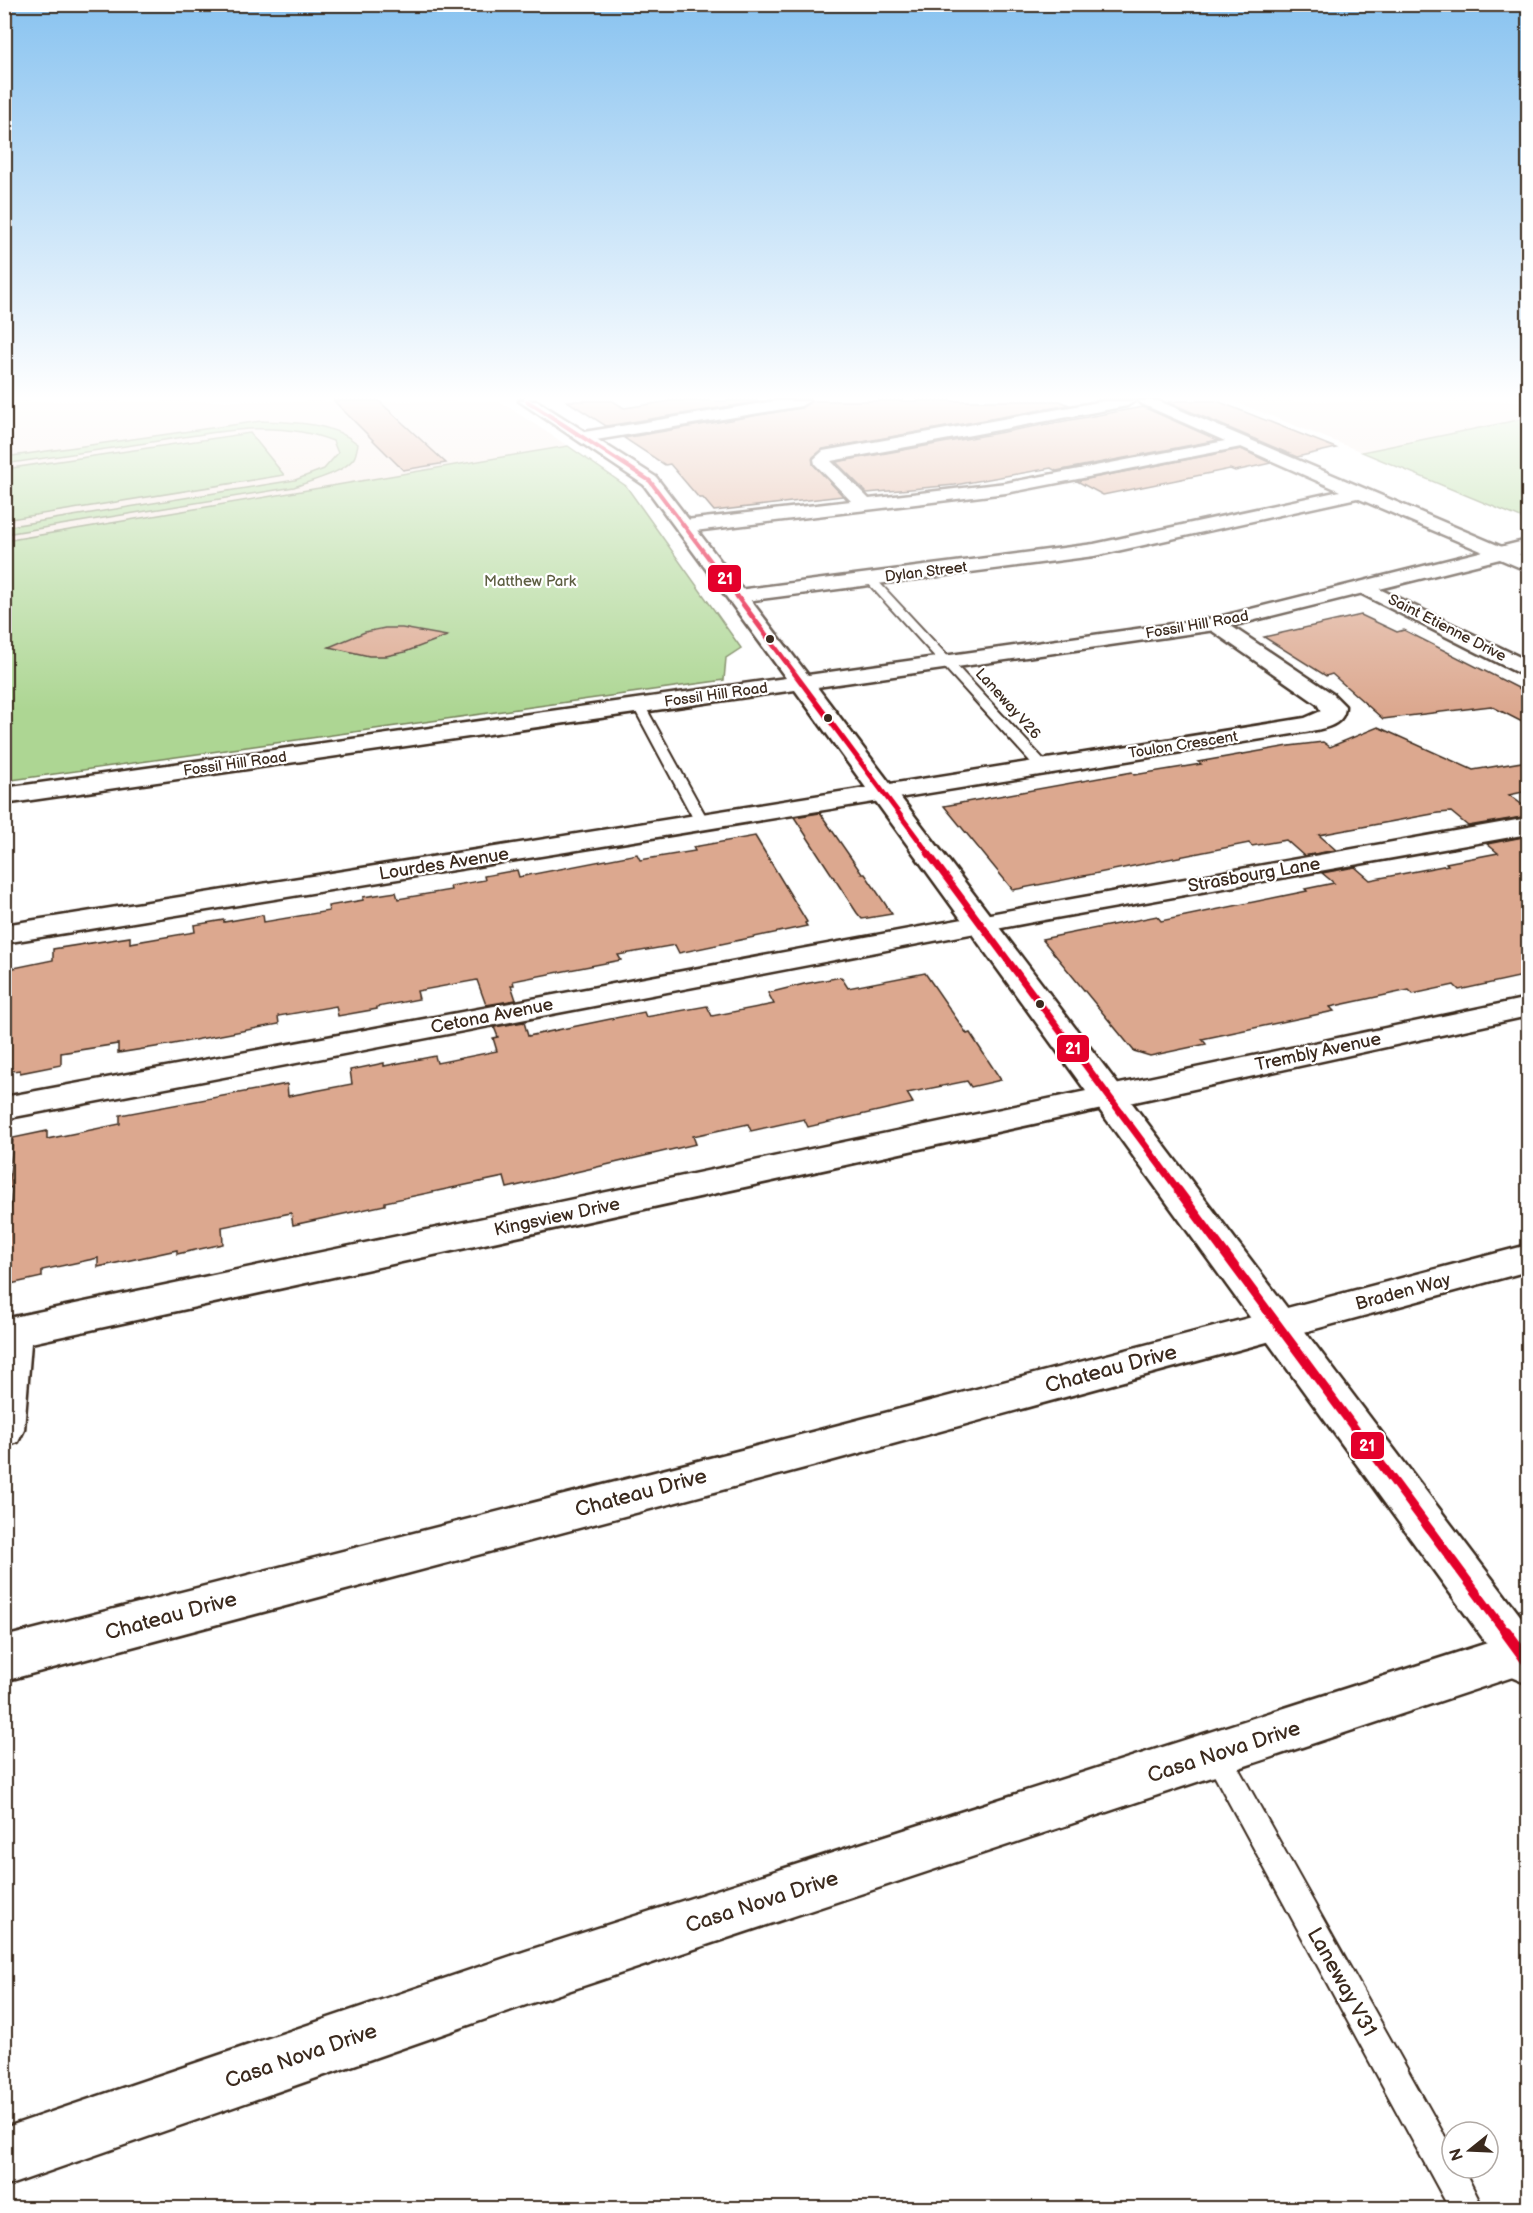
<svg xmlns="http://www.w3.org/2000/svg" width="1533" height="2213" font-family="'Balsamiq Sans',sans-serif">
<rect width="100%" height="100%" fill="#fff"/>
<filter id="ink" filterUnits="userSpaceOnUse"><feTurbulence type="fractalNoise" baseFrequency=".0167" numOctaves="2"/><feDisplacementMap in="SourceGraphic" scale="12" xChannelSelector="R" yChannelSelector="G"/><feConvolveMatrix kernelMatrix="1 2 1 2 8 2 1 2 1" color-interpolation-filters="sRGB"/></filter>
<g filter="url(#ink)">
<!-- built -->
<g fill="#f4e5dd">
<path d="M5,401H499L568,446L5,541Z"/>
<path d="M1233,401H1528V418L1362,452Z"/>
</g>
<!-- green -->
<g fill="#add693" stroke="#748058" stroke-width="1.5">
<path d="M1528,418V521L1362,452Z"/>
<path d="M261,421C295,422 331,422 358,444C357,448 356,455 354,458C344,473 310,481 294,487L5,534V527L295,480L324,469L338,453L333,441C273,417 208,434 146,443C99,450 52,457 5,464V457Z"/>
<path d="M250,433L284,475L11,519L5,502V469Z"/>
<path d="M568,446L626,486L741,648L726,658L724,680L5,781V541Z"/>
</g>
<!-- building -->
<g fill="#dca88f" stroke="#3b2a1e" stroke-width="1.5">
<path d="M334,401H379L446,463L403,470Z"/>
<path d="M567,401H613L624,408L671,401H764L606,426Z"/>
<path d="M811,401H1060L1069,405L823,449L813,457V464L843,496L714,511L703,498H699L670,464L665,465L624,438L801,408Z"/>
<path d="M1178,401H1217L1336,448L1297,457L1168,402Z"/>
<path d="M1143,407L1218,440L1056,471L1051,468L955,485L867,493L836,462Z"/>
<path d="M1241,449L1271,463L1235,471L1230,469L1103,495L1077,481Z"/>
<path d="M1361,615L1397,632L1404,630L1528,693V725L1491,706L1383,719L1332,674L1326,676L1264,637Z"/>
<path d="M385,628H402L447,636L405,652L386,656H369L329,647L365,632Z"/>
<path d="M1378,727L1473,770L1528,761V791L1509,795L1528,809V816L1468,826L1451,812L1438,813L1319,835L1336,850L1304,856L1286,840L1252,846L1249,843L1013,890L944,806L1132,772L1134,775L1201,764L1198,762L1289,746L1323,742L1330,747Z"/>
<path d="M820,813L862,874H865L892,914L862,919L857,913L794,817Z"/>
<path d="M755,836L807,922L805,923L807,926L679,953L675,945L618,955L621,960L513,981L514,985H511L516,1000L486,1005L477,980L417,991L419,999L377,1007V1009L338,1016L336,1006L278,1016L279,1024L168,1045L118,1053V1044L61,1053V1065L20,1073V1070L4,1072V970L53,960V949L130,937V943L195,932L194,925L224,920V922L263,915L264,922L329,911L328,906L363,900V897L396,892L398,899L451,890L450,886L485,880L484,876L517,870L519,877L637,854L640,860L695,851L693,847Z"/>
<path d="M1528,836V975L1459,990L1454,985L1413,994L1409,990L1330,1007L1334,1011L1202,1039L1206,1044L1150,1056L1134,1051L1042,939L1157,916L1161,921L1307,891L1305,889L1334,883L1322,873L1355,867L1370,880L1448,865L1446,863L1498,853L1487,844Z"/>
<path d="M925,973L967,1034L970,1033L1001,1080L971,1087L967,1081L907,1093L913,1103L808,1127L804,1119L751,1131L748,1124L693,1136L696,1144L507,1188L504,1177L385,1202V1205L293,1225L291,1213L222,1227L223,1244L177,1254V1250L98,1267V1258L42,1270V1277L6,1285L12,1187L9,1188L13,1138L47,1131V1139L120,1124V1115L287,1084L288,1096L352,1084L350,1070L384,1063V1066L435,1056L437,1063L497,1051L493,1038L498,1037L494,1027L524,1022L528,1036L644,1012L646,1017L707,1006L712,1016L774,1004L768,993L804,984L841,977L848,988Z"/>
</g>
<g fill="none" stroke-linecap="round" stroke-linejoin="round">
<defs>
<g id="lane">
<path d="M870,576L874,577L1048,764L1050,767L1048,770H1038L866,581L865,579Z"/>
<path d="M639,702L645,706L709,822L707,825L702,826L695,822L633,706Z"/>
<path d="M1217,1742L1226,1746L1452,2149V2168H1463L1483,2208H1449L1208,1764L1204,1755L1208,1746Z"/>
</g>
<g id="street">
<path d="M775,401H809L801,406L584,442L576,437L584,432Z"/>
<path d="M1104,401H1135L1127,406L831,461L869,499L1006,483L1225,441L1142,404L1139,401H1159L1528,558V571L1357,498L1094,556L738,602L731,600L728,596L731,592L738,590L1094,544L1340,491L1241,447L1006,493L686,532L679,530L677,526L679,522L686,520L851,501L815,464L814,459L823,451Z"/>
<path d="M1365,582L1528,661V676L1520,674L1358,592L1355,588L1358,584Z"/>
<path d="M1215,618L1222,620L1333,694L1345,706C1345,727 1321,729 1305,732L4,943V925L1305,718L1321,711L1317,704L1208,628L1204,624L1208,620Z"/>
<path d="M1528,818V834L1033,922L4,1119V1097L1033,906Z"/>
<path d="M1528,998V1016L31,1343L24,1430L18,1442L4,1447V1319Z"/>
<path d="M1528,1245V1271L812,1466L4,1681V1637L812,1432Z"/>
<path d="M1528,1630V1672L526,2005L4,2187V2128L526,1951Z"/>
</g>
<path id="secondary" d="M519,401H537L656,477L808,675L1215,618L1528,540V552L1215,630L817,687L1528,1626V1684L1511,1677L795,690L4,804V788L786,678L644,485Z"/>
</defs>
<!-- lane casing -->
<use href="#lane" stroke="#3b2a1e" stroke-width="4"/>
<!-- street casing -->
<use href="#street" stroke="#3b2a1e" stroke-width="5"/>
<!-- secondary casing -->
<use href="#secondary" stroke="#3b2a1e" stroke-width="5"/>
<!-- lane -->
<use href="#lane" fill="#fff" fill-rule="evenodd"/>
<!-- street -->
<use href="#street" fill="#fff" fill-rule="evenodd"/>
<!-- secondary -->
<use href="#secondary" fill="#fff" fill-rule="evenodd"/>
<defs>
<path id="bus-1-far4" d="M527,401L650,481L738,597"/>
<path id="bus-1-far3" d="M737,596L929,854"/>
<path id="bus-1-far2" d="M928,853L1179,1191"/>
<path id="bus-1-far1" d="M1178,1190L1507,1634"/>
<path id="bus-1" d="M1506,1632L1528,1662"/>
</defs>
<!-- bus-1-far4 casing -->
<use href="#bus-1-far4" stroke="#fff" stroke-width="6"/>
<!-- bus-1-far3 casing -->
<use href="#bus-1-far3" stroke="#fff" stroke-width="8"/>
<!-- bus-1-far2 casing -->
<use href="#bus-1-far2" stroke="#fff" stroke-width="11"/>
<!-- bus-1-far1 casing -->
<use href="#bus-1-far1" stroke="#fff" stroke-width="14"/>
<!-- bus-1 casing -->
<use href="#bus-1" stroke="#fff" stroke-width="16"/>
<!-- bus-1-far4 -->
<use href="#bus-1-far4" stroke="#e4002b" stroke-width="4"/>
<!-- bus-1-far3 -->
<use href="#bus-1-far3" stroke="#e4002b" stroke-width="5"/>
<!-- bus-1-far2 -->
<use href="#bus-1-far2" stroke="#e4002b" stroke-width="7"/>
<!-- bus-1-far1 -->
<use href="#bus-1-far1" stroke="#e4002b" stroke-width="9"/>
<!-- bus-1 -->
<use href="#bus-1" stroke="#e4002b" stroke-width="12"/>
</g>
</g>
<!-- sky -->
<linearGradient id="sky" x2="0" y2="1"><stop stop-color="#89c3f0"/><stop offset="0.56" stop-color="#fff"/><stop offset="1" stop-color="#fff" stop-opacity="0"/></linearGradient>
<rect width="1533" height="710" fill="url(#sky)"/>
<!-- markers -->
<g fill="#3b2a1e" stroke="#fff" stroke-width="2">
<circle cx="770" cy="639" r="5"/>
<circle cx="828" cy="718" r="5"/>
<circle cx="1040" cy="1004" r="5"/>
</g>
<g text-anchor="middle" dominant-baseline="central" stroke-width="4.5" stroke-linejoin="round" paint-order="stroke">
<!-- far-street labels -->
<g font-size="15" fill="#3b2a1e" stroke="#fff">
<text transform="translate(926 572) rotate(-7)">Dylan Street</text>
<text transform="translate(1197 625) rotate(-10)">Fossil Hill Road</text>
<text transform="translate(1447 628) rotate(27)">Saint Etienne Drive</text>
<text transform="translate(716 695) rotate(-8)">Fossil Hill Road</text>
<text transform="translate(1008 704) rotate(48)">Laneway V26</text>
<text transform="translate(1183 745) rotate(-9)">Toulon Crescent</text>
<text transform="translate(235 764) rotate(-8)">Fossil Hill Road</text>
</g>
<!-- far-park labels -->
<g font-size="15" fill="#5d5e41" stroke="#fff">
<text x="530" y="581">Matthew Park</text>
</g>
<!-- street labels -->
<g font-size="18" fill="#3b2a1e" stroke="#fff">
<text transform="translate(444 864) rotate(-9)">Lourdes Avenue</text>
<text transform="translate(1254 875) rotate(-10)">Strasbourg Lane</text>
<text transform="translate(492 1016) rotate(-11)">Cetona Avenue</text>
<text transform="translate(1318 1052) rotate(-12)">Trembly Avenue</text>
<text transform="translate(557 1217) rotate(-12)">Kingsview Drive</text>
<text transform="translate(1403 1292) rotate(-15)">Braden Way</text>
</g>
<!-- near-street labels -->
<g font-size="21" fill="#3b2a1e" stroke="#fff">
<text transform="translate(1111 1369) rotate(-15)">Chateau Drive</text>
<text transform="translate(641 1493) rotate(-15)">Chateau Drive</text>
<text transform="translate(171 1616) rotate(-15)">Chateau Drive</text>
<text transform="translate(1224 1752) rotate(-18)">Casa Nova Drive</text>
<text transform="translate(762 1902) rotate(-18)">Casa Nova Drive</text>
<text transform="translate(1342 1982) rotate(61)">Laneway V31</text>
<text transform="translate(301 2056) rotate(-19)">Casa Nova Drive</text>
</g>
</g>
<g stroke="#fff" stroke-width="2">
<rect x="707" y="564" width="35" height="29" rx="6" fill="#e4002b"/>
<rect x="1056" y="1034" width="34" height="29" rx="6" fill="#e4002b"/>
<rect x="1350" y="1431" width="35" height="29" rx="6" fill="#e4002b"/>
</g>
<g font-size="16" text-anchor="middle" font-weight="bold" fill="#fff">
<text x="725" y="584">21</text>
<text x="1073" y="1054">21</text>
<text x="1367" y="1451">21</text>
</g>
<!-- margin -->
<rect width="1533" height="2213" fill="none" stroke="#fff" stroke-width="24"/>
<rect x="12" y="12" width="1509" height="2189" fill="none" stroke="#3b2a1e" stroke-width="2" filter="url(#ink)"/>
<!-- north arrow -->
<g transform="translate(1470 2150) rotate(252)"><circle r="28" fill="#ffffff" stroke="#b1aaa5" stroke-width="1.5"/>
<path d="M0-4.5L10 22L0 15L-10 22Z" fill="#3b2a1e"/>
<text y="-9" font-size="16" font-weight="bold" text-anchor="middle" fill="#3b2a1e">N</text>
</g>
</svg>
